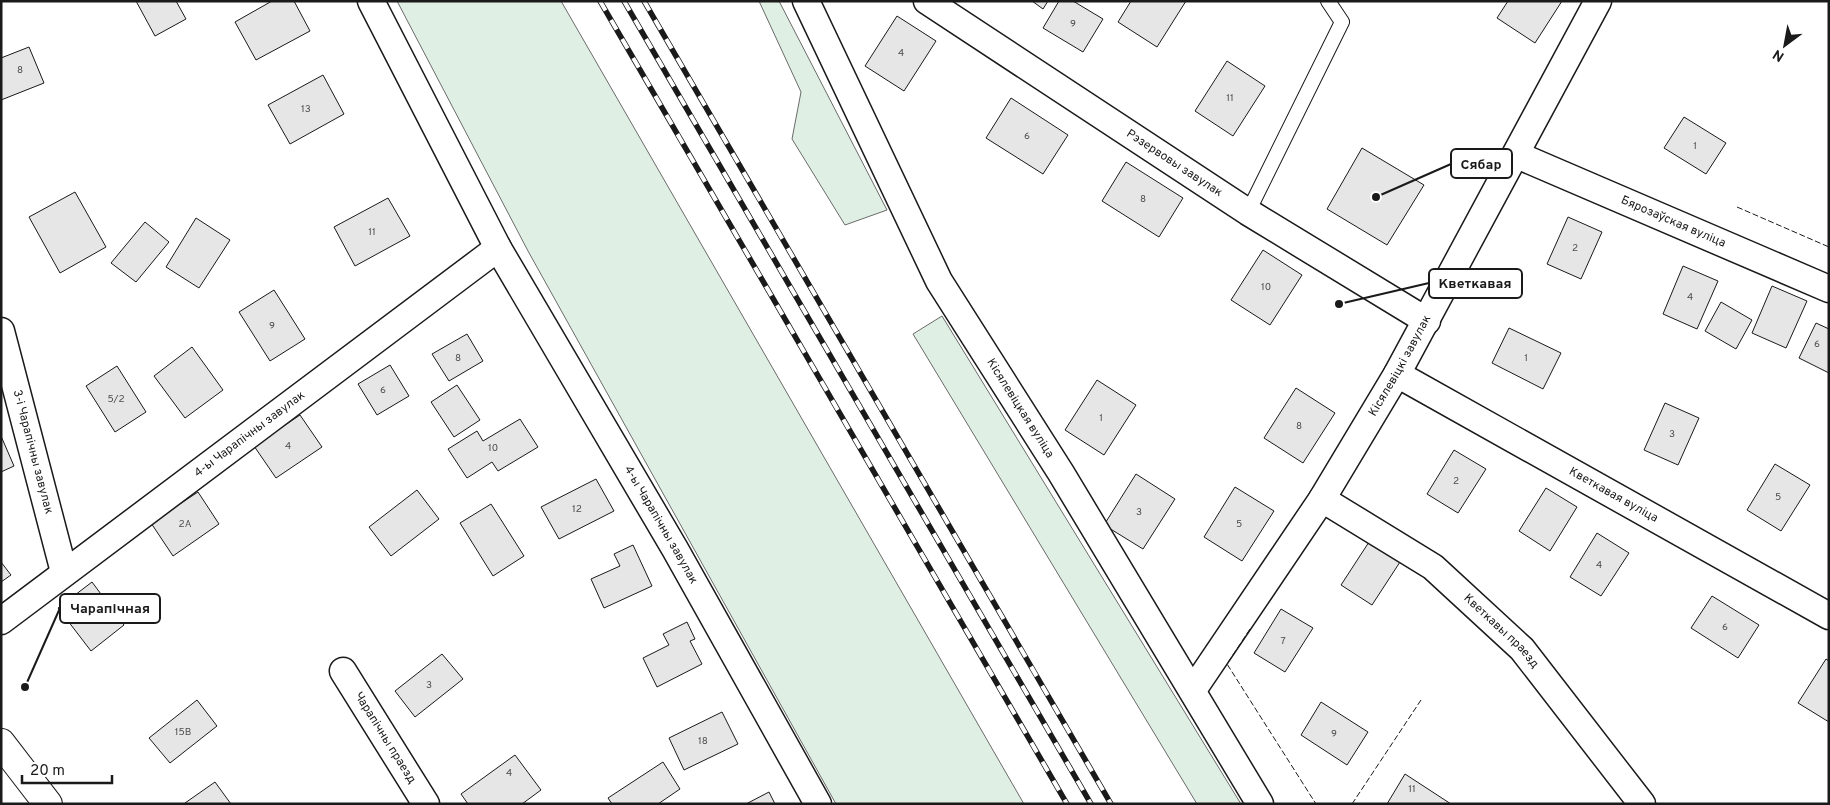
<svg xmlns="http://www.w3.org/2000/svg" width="1830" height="805" font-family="Overpass,sans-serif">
<rect width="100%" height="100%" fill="#fff"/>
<!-- green -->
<g fill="#e0efe3" stroke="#6a6a6a">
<path d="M397,1H561L1024,804H836L528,251Z"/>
<path d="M759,1H779L887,210L845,225L792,139L801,92Z"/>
<path d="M942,316L1241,804H1197L913,334Z"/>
</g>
<!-- building -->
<g fill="#e6e6e6" stroke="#1a1a1a">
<path d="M136,1H176L186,19L155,36Z"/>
<path d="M272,1H294L310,31L256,60L235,22Z"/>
<path d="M1032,1H1048L1043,9Z"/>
<path d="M1059,1H1073L1103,19L1083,52L1043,28Z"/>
<path d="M1131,1H1186L1157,47L1118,22Z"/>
<path d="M1508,1H1562L1535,43L1497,18Z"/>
<path d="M897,16L936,41L904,91L865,66Z"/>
<path d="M29,47L44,83L1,100V58Z"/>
<path d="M1227,61L1265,86L1233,136L1195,111Z"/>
<path d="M323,75L344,114L290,144L268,105Z"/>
<path d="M1011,98L1068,135L1043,174L986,138Z"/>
<path d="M1684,117L1726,143L1706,174L1664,148Z"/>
<path d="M1362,148L1424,185L1387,245L1327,209Z"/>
<path d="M1126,162L1183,198L1159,237L1102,201Z"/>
<path d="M75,192L106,247L60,273L29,217Z"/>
<path d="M388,198L410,236L355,266L334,227Z"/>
<path d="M1568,217L1602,232L1581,279L1547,264Z"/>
<path d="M196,218L230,240L199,288L166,267Z"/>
<path d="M145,222L169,242L136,282L111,263Z"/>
<path d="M1263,250L1302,275L1270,325L1231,300Z"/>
<path d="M1683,266L1718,281L1697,329L1663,314Z"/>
<path d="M1772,286L1807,301L1786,348L1752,333Z"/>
<path d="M274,290L305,339L270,361L239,312Z"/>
<path d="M1721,302L1752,320L1736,349L1705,331Z"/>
<path d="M1816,323L1829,329V373L1799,358Z"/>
<path d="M1509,328L1561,353L1543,389L1492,363Z"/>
<path d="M467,334L483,361L449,381L432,354Z"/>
<path d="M192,347L223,390L185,418L154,376Z"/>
<path d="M390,365L409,396L377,415L358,384Z"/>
<path d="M117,366L146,412L115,432L86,386Z"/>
<path d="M1097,380L1136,405L1104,455L1065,430Z"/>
<path d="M457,385L480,420L454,437L431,402Z"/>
<path d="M1296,388L1335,413L1303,463L1264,438Z"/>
<path d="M1665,403L1699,418L1678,465L1644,450Z"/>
<path d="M300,415L322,447L276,478L254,446Z"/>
<path d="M520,419L538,447L498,471L492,462L467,478L448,449L477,431L483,441Z"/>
<path d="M1,436L14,466L1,472Z"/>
<path d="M1454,450L1486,469L1458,513L1427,494Z"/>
<path d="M1775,464L1810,485L1781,531L1747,510Z"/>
<path d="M1136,474L1175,499L1143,549L1104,525Z"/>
<path d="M596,479L614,511L559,539L541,507Z"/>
<path d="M1235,487L1274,511L1242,561L1204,537Z"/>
<path d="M1546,488L1577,507L1550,551L1519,531Z"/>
<path d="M417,490L439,519L391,556L369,527Z"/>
<path d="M198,492L219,524L173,556L151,523Z"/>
<path d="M491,504L524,556L493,576L460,523Z"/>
<path d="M1597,533L1629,553L1601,596L1570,577Z"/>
<path d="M1369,542L1400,562L1372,605L1341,585Z"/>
<path d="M633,545L652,586L604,608L591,579L620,566L614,554Z"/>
<path d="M1,562L11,575L1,582Z"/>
<path d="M92,582L124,625L91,651L58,608Z"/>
<path d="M1712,596L1759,625L1738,658L1691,628Z"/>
<path d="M1281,609L1313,628L1285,672L1254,653Z"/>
<path d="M687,622L695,639L690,641L702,664L657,687L643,658L669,645L663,634Z"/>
<path d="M442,654L463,679L415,717L395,691Z"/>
<path d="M1826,659L1829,661V722L1798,703Z"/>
<path d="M197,700L217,726L170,763L149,738Z"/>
<path d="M1321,702L1368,732L1347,765L1301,735Z"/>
<path d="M722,712L738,744L684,770L669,738Z"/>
<path d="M515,755L541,790L522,804H468L461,794Z"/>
<path d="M663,762L680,789L658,804H612L608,798Z"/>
<path d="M1405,774L1451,804H1387Z"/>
<path d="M215,782L231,804H185V803Z"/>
<path d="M769,792L775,804H746Z"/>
</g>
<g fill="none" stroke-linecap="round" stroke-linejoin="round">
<defs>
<path id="service" d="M1248,212L1342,22L1328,1"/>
<g id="minor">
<path id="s1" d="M371,1L498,248L675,549L818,804"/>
<path id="s2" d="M806,1L939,281L1061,473L1260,804"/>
<path id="s3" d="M927,1L1248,212L1427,321"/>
<path id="s4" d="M1517,155L1829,289"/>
<path id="s5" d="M1,331L64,572"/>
<path id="s6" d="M1397,374L1829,616"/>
<path id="s7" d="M1322,499L1433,567L1522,649L1642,804"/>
<path id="s8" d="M1,621L498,248"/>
<path id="s9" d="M343,671L426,804"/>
<path id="s10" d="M1193,690L1322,499L1397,374L1598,1"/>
</g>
<path id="tertiary" d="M1,743L48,804"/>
</defs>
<!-- service casing -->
<use href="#service" stroke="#1a1a1a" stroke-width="16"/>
<!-- minor casing -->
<use href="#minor" stroke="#1a1a1a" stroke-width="29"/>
<!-- tertiary casing -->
<use href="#tertiary" stroke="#1a1a1a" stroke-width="30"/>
<!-- service -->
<use href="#service" stroke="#fff" stroke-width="14"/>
<!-- minor -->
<use href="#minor" stroke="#fff" stroke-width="26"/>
<!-- tertiary -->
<use href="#tertiary" stroke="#fff" stroke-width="28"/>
<defs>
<g id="rail">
<path d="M600,1L1067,804"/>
<path d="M624,1L1091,804"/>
<path d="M644,1L1111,804"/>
</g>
</defs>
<!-- rail casing -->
<use href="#rail" stroke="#1a1a1a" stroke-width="5.5"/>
<!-- rail -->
<use href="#rail" stroke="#fff" stroke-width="4" stroke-dasharray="11" stroke-linecap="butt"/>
<!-- fence -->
<g stroke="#1a1a1a" stroke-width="1" stroke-dasharray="6 2.5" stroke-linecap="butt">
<path d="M1737,207L1829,247"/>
<path d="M1250,629L1227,664L1316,804"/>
<path d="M1352,804L1421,700"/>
</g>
</g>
<g text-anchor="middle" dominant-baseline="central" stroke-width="4" stroke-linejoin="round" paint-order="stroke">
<!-- number labels -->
<g font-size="10" fill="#4d4d4d">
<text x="1073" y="24">9</text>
<text x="901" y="53">4</text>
<text x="20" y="70">8</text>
<text x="1230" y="98">11</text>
<text x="306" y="109">13</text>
<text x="1027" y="136">6</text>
<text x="1695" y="146">1</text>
<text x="1143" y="199">8</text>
<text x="372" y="232">11</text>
<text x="1575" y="248">2</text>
<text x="1266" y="287">10</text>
<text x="1690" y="297">4</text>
<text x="272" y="326">9</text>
<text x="1817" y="344">6</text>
<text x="458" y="358">8</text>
<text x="1526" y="358">1</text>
<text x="383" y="390">6</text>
<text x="116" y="399">5/2</text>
<text x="1101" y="418">1</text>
<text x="1299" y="426">8</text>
<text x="1672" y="434">3</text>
<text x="288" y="446">4</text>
<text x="493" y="448">10</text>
<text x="1456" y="481">2</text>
<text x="1778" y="497">5</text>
<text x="577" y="509">12</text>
<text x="1139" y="512">3</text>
<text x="185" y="524">2А</text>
<text x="1239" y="524">5</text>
<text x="1599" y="565">4</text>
<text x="1725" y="627">6</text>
<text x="1283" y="641">7</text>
<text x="429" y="685">3</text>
<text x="183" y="732">15В</text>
<text x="1334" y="734">9</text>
<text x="703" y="741">18</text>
<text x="509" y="773">4</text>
<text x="1412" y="789">11</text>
</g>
<!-- street labels -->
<g font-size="12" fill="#1a1a1a" stroke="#fff">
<text stroke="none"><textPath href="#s3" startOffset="296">Рэзервовы завулак</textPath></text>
<text stroke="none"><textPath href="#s4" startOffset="170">Бярозаўская вуліца</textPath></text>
<text stroke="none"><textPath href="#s10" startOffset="385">Кісялевіцкі завулак</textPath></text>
<text stroke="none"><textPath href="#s2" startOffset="461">Кісялевіцкая вуліца</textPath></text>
<text stroke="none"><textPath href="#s8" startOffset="311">4-ы Чарапічны завулак</textPath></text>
<text stroke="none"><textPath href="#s5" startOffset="125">3-і Чарапічны завулак</textPath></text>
<text stroke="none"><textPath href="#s6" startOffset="248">Кветкавая вуліца</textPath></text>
<text stroke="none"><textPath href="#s1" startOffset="599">4-ы Чарапічны завулак</textPath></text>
<text stroke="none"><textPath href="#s7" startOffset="224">Кветкавы праезд</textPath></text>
<text stroke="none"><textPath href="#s9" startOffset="79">Чарапічны праезд</textPath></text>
</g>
</g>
<!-- callouts -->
<path fill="none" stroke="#1a1a1a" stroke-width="2" d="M1376 197L1451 164M1339 304L1429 283M25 687L60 608"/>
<g fill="#1a1a1a" stroke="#fff" stroke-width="2">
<circle cx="1376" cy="197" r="5"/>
<circle cx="1339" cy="304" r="5"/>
<circle cx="25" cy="687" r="5"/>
</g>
<g fill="#fff" stroke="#1a1a1a" stroke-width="2">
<rect x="1451" y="149" width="61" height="29" rx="5"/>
<rect x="1429" y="269" width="93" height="29" rx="5"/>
<rect x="60" y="594" width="100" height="29" rx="5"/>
</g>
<g font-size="14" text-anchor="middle" font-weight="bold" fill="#1a1a1a">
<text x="1481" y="169">Сябар</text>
<text x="1475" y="288">Кветкавая</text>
<text x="110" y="613">Чарапічная</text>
</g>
<!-- border -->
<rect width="1830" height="805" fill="none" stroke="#1a1a1a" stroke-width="5"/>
<!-- north arrow -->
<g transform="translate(1785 45) rotate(212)" stroke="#ffffff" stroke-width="4" paint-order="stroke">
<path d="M0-4L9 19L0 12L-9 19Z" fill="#1a1a1a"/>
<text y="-8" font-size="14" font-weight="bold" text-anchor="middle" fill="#1a1a1a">N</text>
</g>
<!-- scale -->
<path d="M22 775v8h90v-8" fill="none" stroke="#1a1a1a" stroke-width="2.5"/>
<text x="30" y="775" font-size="15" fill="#1a1a1a" stroke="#ffffff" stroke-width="4" paint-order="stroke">20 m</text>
</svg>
